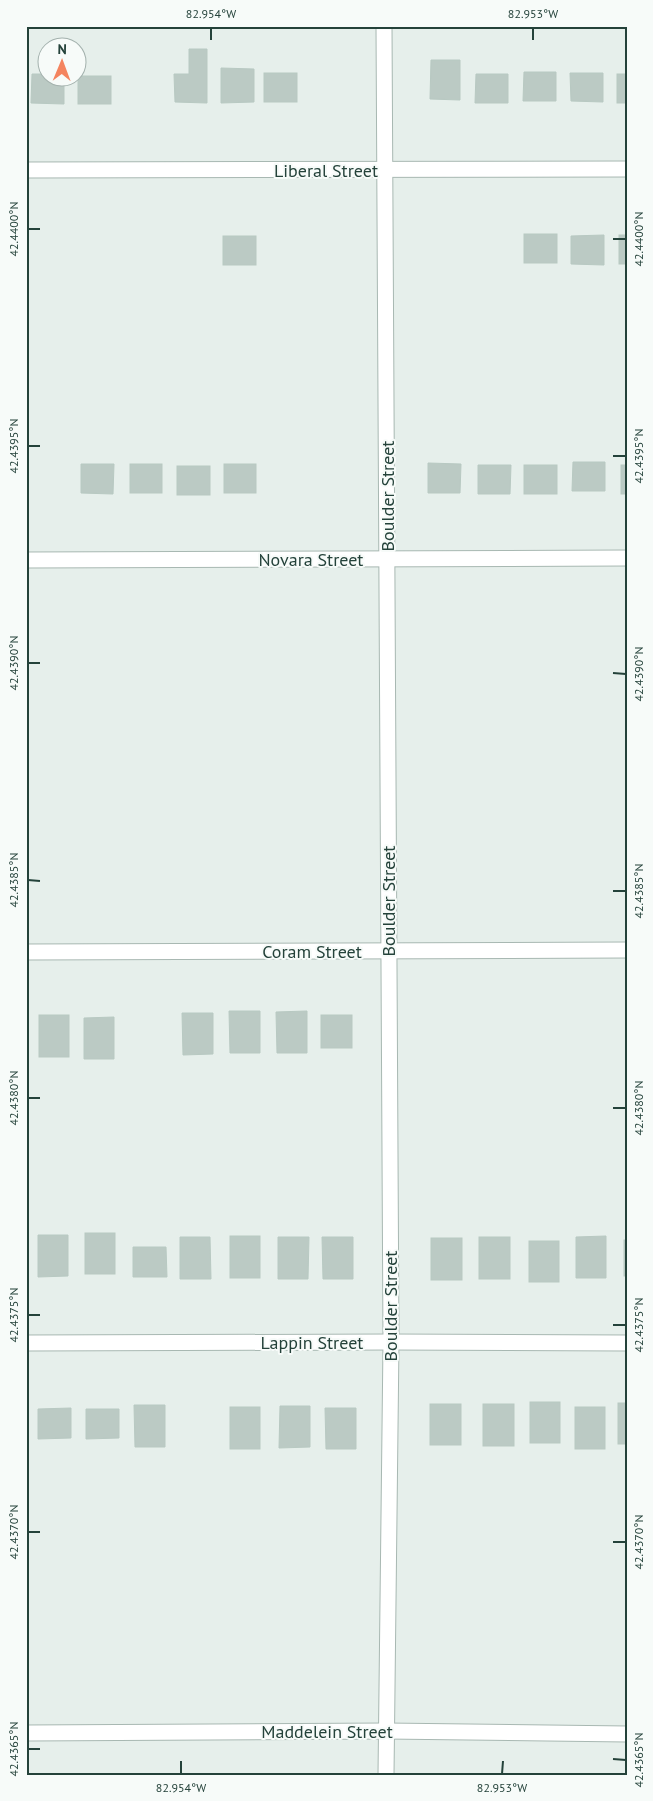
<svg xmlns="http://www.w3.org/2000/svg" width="653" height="1801" font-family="'PT Sans',sans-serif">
<rect width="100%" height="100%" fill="#e6efeb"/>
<!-- building -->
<g fill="#bbcac4" stroke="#b8c9c2">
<path d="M189,49H207V103L175,102L174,74H189Z"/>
<path d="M431,60H460V100L430,99Z"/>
<path d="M221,68L254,69V102L221,103Z"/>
<path d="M524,72H556V101H523Z"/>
<rect x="264" y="73" width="33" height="29"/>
<path d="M570,73H603V102L571,101Z"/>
<path d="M32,74H48V78H64V104L31,103Z"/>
<path d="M476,74H508V103H475Z"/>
<rect x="617" y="74" width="10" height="29"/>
<rect x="78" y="76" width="33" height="28"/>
<rect x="524" y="234" width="33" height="29"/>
<path d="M604,235V265L571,264V236Z"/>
<rect x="619" y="235" width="8" height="29"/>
<rect x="223" y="236" width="33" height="29"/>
<path d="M573,462H605V491H572Z"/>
<path d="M428,463L461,464L460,493H428Z"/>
<path d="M81,464H114L113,494L81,493Z"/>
<rect x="130" y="464" width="32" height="29"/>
<rect x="224" y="464" width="32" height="29"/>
<path d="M478,465H511L510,494H478Z"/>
<rect x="524" y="465" width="33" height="29"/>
<rect x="621" y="465" width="6" height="29"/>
<rect x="177" y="466" width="33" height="29"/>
<path d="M229,1011H260V1053H230Z"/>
<path d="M307,1011V1053H277L276,1012Z"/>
<path d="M182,1013H213V1054L183,1055Z"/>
<rect x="39" y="1015" width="30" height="42"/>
<rect x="321" y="1015" width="31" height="33"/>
<path d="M114,1017V1059H84V1018Z"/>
<rect x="85" y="1233" width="30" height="41"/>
<path d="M38,1235H68V1276L38,1277Z"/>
<rect x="230" y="1236" width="30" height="42"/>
<path d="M606,1236V1278H576V1237Z"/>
<path d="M180,1237H210L211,1279H180Z"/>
<path d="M278,1237H309L308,1279H278Z"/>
<path d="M322,1237H353V1279H323Z"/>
<rect x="479" y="1237" width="31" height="42"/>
<rect x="431" y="1238" width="31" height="42"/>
<rect x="624" y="1240" width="3" height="36"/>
<rect x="529" y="1241" width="30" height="41"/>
<path d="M133,1247H166L167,1277H133Z"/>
<rect x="530" y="1402" width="30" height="41"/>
<rect x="618" y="1403" width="9" height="41"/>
<rect x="430" y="1404" width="31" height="41"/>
<rect x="483" y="1404" width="31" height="42"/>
<path d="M134,1405H165V1447H135Z"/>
<path d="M280,1406H310V1447L279,1448Z"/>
<rect x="230" y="1407" width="30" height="42"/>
<rect x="575" y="1407" width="30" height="42"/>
<path d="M71,1408V1438L38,1439V1409Z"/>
<path d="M325,1408H356V1449H326Z"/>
<path d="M86,1409H119V1438L86,1439Z"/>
</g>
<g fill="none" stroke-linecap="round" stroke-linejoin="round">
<defs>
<g id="minor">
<path d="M384,26L391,1342L386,1775"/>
<path d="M26,170L627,169"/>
<path d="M26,560L627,558"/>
<path d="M26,952L627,950"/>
<path d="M26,1343L391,1342L627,1343"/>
<path d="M26,1733L386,1731L627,1734"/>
</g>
</defs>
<!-- minor casing -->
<use href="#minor" stroke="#a8b8b2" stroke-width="17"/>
<!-- minor -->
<use href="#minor" stroke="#fff" stroke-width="15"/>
</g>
<!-- ticks -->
<path fill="none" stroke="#24423a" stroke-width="2" d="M211,40V28M533,40V28M28,229H40M613,239H626M28,446H40M613,456H626M28,663H40M613,673L626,674M28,880L40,881M613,891H626M28,1098H40M613,1108H626M28,1315H40M613,1325H626M28,1532H40M613,1542H626M28,1749H40M613,1759L626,1760M181,1774V1761M502,1774L503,1761"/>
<g text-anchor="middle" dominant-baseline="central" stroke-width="4" stroke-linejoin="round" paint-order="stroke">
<!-- street labels -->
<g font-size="18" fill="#24423a" stroke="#f7fbf9">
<text x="326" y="170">Liberal Street</text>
<text transform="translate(387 496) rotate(-90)">Boulder Street</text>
<text x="311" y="559">Novara Street</text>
<text transform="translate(388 901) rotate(-90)">Boulder Street</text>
<text x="312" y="951">Coram Street</text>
<text transform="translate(390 1306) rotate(-90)">Boulder Street</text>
<text x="312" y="1342">Lappin Street</text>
<text x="327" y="1731">Maddelein Street</text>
</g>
</g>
<!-- border -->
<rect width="653" height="1801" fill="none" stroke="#f7fbf9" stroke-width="55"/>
<!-- north arrow -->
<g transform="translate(62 62) rotate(1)"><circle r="24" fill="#f7fbf9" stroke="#a3b1ad"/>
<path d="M0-4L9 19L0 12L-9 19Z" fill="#f4845f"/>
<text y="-8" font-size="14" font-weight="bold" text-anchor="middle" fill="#24423a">N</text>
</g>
<rect x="28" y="28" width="598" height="1746" fill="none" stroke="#24423a" stroke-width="2"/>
<g font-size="12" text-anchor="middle" fill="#24423a">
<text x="211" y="18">82.954°W</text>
<text x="533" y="18">82.953°W</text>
<text transform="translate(14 229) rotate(-90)" y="4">42.4400°N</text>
<text transform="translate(639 239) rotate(-90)" y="4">42.4400°N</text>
<text transform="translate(14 446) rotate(-90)" y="4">42.4395°N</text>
<text transform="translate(639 456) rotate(-90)" y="4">42.4395°N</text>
<text transform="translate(14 663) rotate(-90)" y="4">42.4390°N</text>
<text transform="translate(639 674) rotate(-90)" y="4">42.4390°N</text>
<text transform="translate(14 880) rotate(-90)" y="4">42.4385°N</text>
<text transform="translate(639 891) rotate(-90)" y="4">42.4385°N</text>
<text transform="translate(14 1098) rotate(-90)" y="4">42.4380°N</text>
<text transform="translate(639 1108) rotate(-90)" y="4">42.4380°N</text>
<text transform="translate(14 1315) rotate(-90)" y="4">42.4375°N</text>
<text transform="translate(639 1325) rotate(-90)" y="4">42.4375°N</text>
<text transform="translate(14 1532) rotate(-90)" y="4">42.4370°N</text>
<text transform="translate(639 1542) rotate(-90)" y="4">42.4370°N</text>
<text transform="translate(14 1749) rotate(-90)" y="4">42.4365°N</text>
<text transform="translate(639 1760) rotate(-90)" y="4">42.4365°N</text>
<text x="181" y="1792">82.954°W</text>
<text x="502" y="1792">82.953°W</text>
</g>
</svg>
